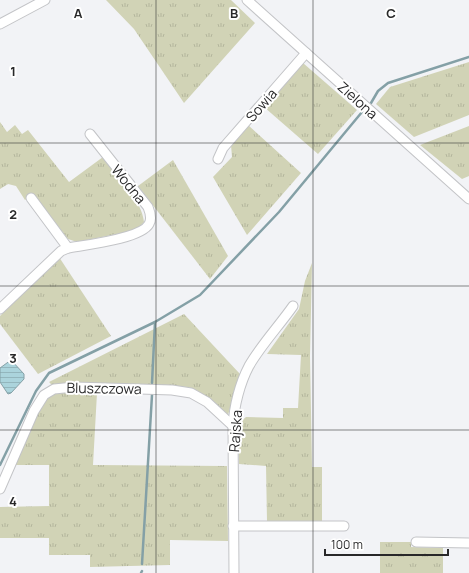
<svg xmlns="http://www.w3.org/2000/svg" width="469" height="573" font-family="Manrope,sans-serif">
<defs>
<pattern id="grass-tufts" width="24" height="20" patternUnits="userSpaceOnUse"><rect width="24" height="20" fill="#d1d3b6"/><path d="M3 7l-1-3M5 7V3M7 7l1-3M15 17l-1-3M17 17v-4M19 17l1-3" fill="none" stroke="#b3b59c"/></pattern>
<pattern id="water-rules" width="6" height="5" patternUnits="userSpaceOnUse"><rect width="6" height="5" fill="#abd4dc"/><path d="M0 2.5h6" fill="none" stroke="#93b6bd"/></pattern>
</defs>
<rect width="100%" height="100%" fill="#f2f3f6"/>
<!-- grass -->
<g fill="url(#grass-tufts)">
<path d="M106,0H231L255,23L184,103L134,29Z"/>
<path d="M469,62V115L414,137L376,104L390,87Z"/>
<path d="M303,63L357,110L318,154L264,107Z"/>
<path d="M0,122L7,132L15,125L22,134L28,130L69,182L103,157C116,174 142,200 144,222L137,230L77,242L68,239L33,194L25,200L16,186L8,184L0,189Z"/>
<path d="M248,125L301,173L247,235L213,177L232,157L231,145Z"/>
<path d="M469,126V176L462,179L420,145Z"/>
<path d="M173,160L228,256L210,279L138,186Z"/>
<path d="M59,257L111,336L38,374L0,324V316Z"/>
<path d="M312,263L310,356L312,467H322V521H267L266,466L239,464L238,424L246,417L283,418V408H298L301,355L267,354L299,309L305,281Z"/>
<path d="M184,314L240,374L228,415L198,391L188,387L72,382L52,385L49,382Z"/>
<path d="M63,389L97,393L93,465L227,466L228,541L170,540V565L90,567V555H49V538H0V507L49,506V465H14C24,441 36,397 63,389Z"/>
<path d="M380,542H411V547L443,548V573H380Z"/>
</g>
<!-- water -->
<path fill="url(#water-rules)" stroke="#84a0a6" d="M11,360L24,374V379L11,393L8,394L0,382V368Z"/>
<g fill="none" stroke-linecap="round" stroke-linejoin="round">
<!-- stream -->
<g stroke="#84a0a6" stroke-width="2.5">
<path d="M371,103L378,91L388,83L469,57"/>
<path d="M152,383L155,322"/>
<path d="M0,465L36,391L49,373L155,322L200,295L279,212L362,112"/>
<path d="M142,564L152,395"/>
<path d="M141,573L142,571"/>
</g>
<defs>
<g id="minor">
<path d="M247,0L469,199"/>
<path d="M0,24L45,0"/>
<path d="M218,159L223,148L306,53"/>
<path d="M31,198L68,248"/>
<path d="M0,309L61,251L68,248C84,245 141,239 149,224C152,219 150,212 148,207L90,134"/>
<path d="M0,489L34,411L44,395L54,389L74,387L172,390L191,393L207,402L233,426"/>
<path d="M233,526H344"/>
<path d="M416,542L469,543"/>
<path d="M234,573L233,426C234,406 240,383 249,366C261,345 279,326 293,306"/>
</g>
</defs>
<!-- minor casing -->
<use href="#minor" stroke="#c3c4c7" stroke-width="11"/>
<!-- minor -->
<use href="#minor" stroke="#fff" stroke-width="9"/>
</g>
<!-- grid -->
<path fill="none" stroke="#282829" stroke-width="1" stroke-opacity="0.55" d="M156,0V573M313,0V573M0,143H469M0,286H469M0,430H469"/>
<g text-anchor="middle" dominant-baseline="central" stroke-width="4" stroke-linejoin="round" paint-order="stroke">
<!-- street labels -->
<g font-size="14" fill="#282829" stroke="#fff">
<text transform="translate(358 100) rotate(42)">Zielona</text>
<text transform="translate(261 105) rotate(-49)">Sowia</text>
<text transform="translate(129 184) rotate(51)">Wodna</text>
<text transform="translate(104 388) rotate(1)">Bluszczowa</text>
<text transform="translate(235 431) rotate(-86)">Rajska</text>
</g>
</g>
<g font-size="13" text-anchor="middle" font-weight="bold" fill="#282829" stroke="#fff" stroke-width="4" stroke-linejoin="round" paint-order="stroke">
<text x="78" y="18">A</text>
<text x="234" y="18">B</text>
<text x="391" y="18">C</text>
<text x="13" y="76">1</text>
<text x="13" y="219">2</text>
<text x="13" y="363">3</text>
<text x="13" y="506">4</text>
</g>
<!-- scale -->
<path d="M325 549v6h123v-6" fill="none" stroke="#282829" stroke-width="2"/>
<text x="331" y="549" font-size="12" fill="#282829" stroke="#ffffff" stroke-width="3" paint-order="stroke">100 m</text>
</svg>
